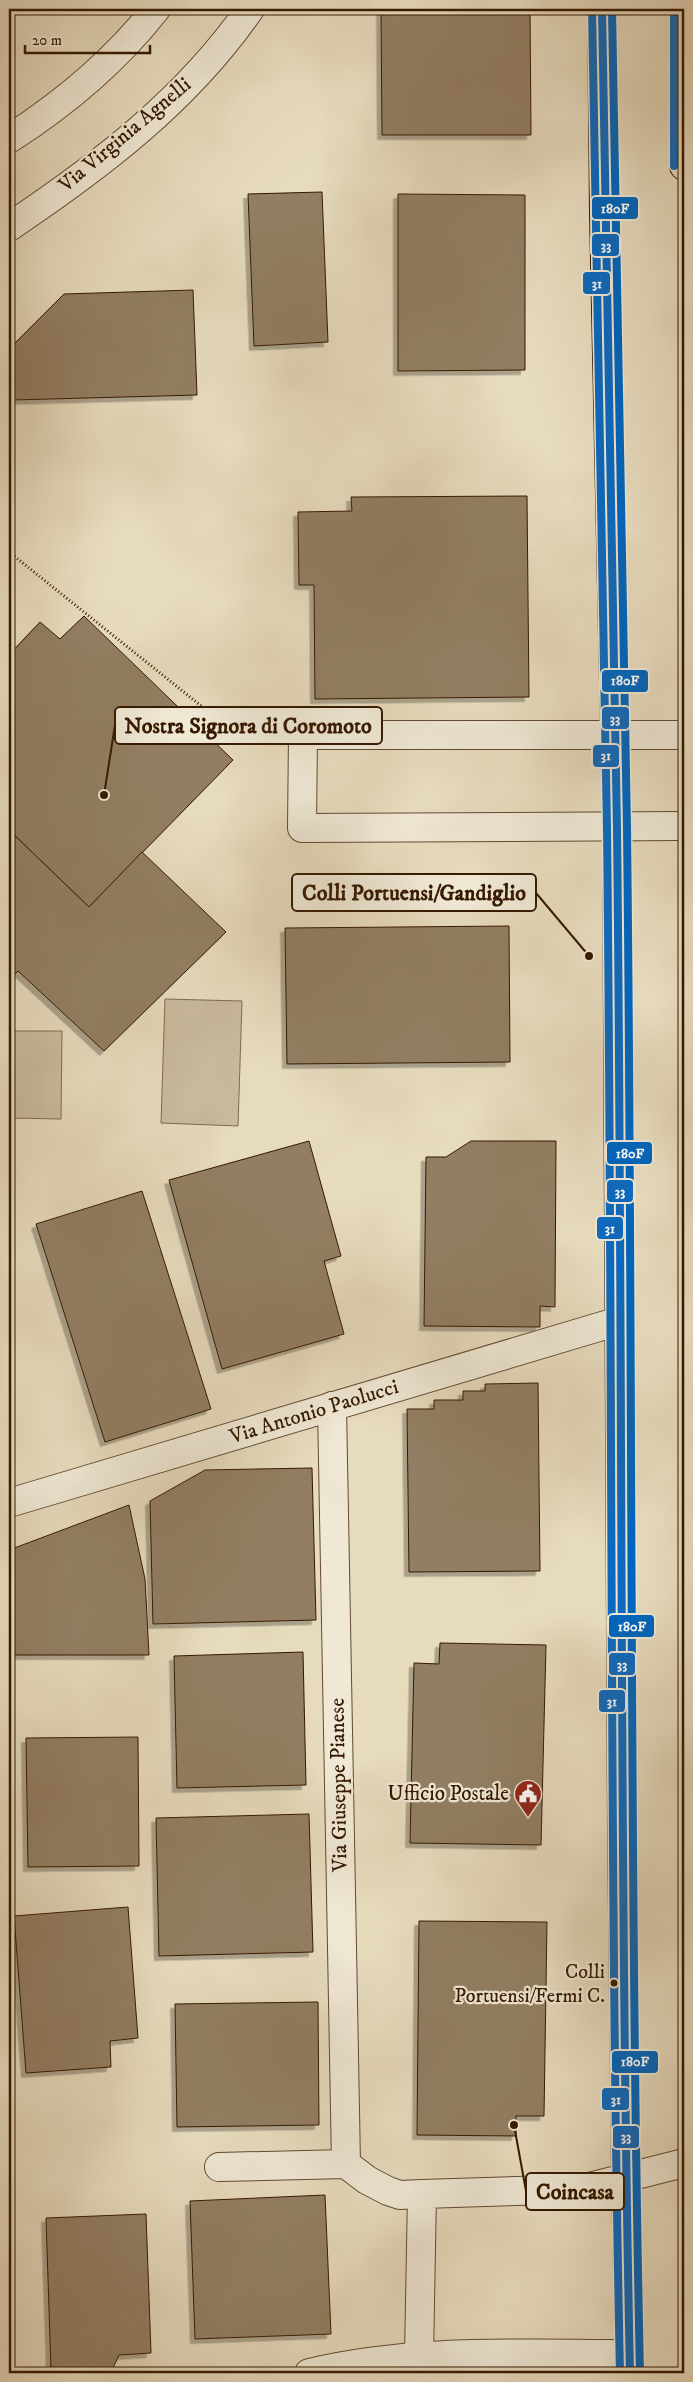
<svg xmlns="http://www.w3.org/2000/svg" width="693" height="2382" font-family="'IM FELL DW Pica',serif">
<defs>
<filter id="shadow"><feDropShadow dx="-4.5" dy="4.5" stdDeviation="0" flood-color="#0004"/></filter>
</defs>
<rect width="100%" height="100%" fill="#e7dbbe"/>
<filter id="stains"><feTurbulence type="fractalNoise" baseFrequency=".004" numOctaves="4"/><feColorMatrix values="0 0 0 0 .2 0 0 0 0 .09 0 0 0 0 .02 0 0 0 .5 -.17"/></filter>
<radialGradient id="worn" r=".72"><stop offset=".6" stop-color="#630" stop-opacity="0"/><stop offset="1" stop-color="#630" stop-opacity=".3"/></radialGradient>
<!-- green -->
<g fill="#c9ba9e" stroke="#7f6a4f">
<path d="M165,999L242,1001L238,1126L161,1123Z"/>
<path d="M9,1031H62L61,1119L9,1118Z"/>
</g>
<!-- building -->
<g fill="#927e63" stroke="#351900" filter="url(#shadow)">
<path d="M381,9H530L531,135H382Z"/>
<path d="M322,192L328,342L254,346L248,194Z"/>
<path d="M398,194L525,195V370L398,371Z"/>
<path d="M193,290L197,395L13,400L11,347L64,294Z"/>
<path d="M527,496L529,697L315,699L314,585H299L298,512L352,511L351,497Z"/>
<path d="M84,616L233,760L89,907L9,830V655L40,622L60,639Z"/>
<path d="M9,830L89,907L142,852L226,932L104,1051L18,971L9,980Z"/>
<path d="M509,926L510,1062L287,1064L285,928Z"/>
<path d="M309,1141L341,1256L324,1261L344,1334L222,1369L169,1180Z"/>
<path d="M471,1141H556L555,1307L540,1306V1327L424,1326L426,1157H446Z"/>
<path d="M142,1191L211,1409L105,1442L36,1224Z"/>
<path d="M538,1383L540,1571L409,1572L407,1409H434V1400H463V1391H485V1384Z"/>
<path d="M312,1468L316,1620L153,1624L150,1501L205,1470Z"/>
<path d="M129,1505L145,1579L149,1655H9L13,1605L9,1594V1550Z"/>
<path d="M440,1643L546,1645L541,1845L410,1843L414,1663L439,1664Z"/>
<path d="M303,1652L306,1785L177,1788L174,1656Z"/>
<path d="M138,1737L139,1866L28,1867L26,1738Z"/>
<path d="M309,1814L313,1952L159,1956L156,1818Z"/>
<path d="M128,1907L138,2038L110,2041L111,2067L26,2073L14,1916Z"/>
<path d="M419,1921L547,1922L544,2116H516V2136L417,2135Z"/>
<path d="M318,2002L319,2125L177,2127L175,2004Z"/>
<path d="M325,2195L331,2334L195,2339L190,2201Z"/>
<path d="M146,2214L151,2353L119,2355L113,2368L51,2370L46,2218Z"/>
</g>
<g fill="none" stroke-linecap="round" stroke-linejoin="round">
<defs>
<g id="minor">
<path d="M684,735H303L302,828L684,826"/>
<path d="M332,1406L346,2164"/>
<path d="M9,1503L619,1321"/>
<path d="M219,2167L346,2164L367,2180L388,2191L400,2195L422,2194"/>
<path d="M419,2356L422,2194L581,2189L684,2163"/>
<path d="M309,2373C413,2348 523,2354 630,2354"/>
</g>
<g id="tertiary">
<path d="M9,139C65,103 115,61 156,9"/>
<path d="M9,227C100,166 187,100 250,9"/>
</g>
<g id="primary">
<path d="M602,9L604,214L617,826L622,1827L626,2179L630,2373"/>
<path d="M684,9V166"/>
</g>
</defs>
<!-- minor casing -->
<use href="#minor" stroke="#624a30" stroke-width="30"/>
<!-- tertiary casing -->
<use href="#tertiary" stroke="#624a30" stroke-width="30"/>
<!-- primary casing -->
<use href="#primary" stroke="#351900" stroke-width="30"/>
<!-- path -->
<path stroke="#351900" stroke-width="3" stroke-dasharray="1 2.5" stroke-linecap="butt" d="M9,552L210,713L277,712"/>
<!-- minor -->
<use href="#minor" stroke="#efe8d5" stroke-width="28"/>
<!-- tertiary -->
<use href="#tertiary" stroke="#efe8d5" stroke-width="28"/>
<!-- primary -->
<use href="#primary" stroke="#e7dbbe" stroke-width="28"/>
<defs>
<g id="bus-1">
<path d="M602,9C605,282 614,555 617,829C623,1343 619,1858 630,2373"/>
<path d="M684,9V166"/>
</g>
<g id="bus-2">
<path d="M592,9C595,282 604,556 607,829C613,1344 609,1858 620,2373"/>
<path d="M674,9V166"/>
</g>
<path id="bus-3" d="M612,9C615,282 624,555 627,828C633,1343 629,1858 640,2373"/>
</defs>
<!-- bus-1 casing -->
<use href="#bus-1" stroke="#efe8d5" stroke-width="11"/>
<!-- bus-2 casing -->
<use href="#bus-2" stroke="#efe8d5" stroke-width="11"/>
<!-- bus-3 casing -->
<use href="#bus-3" stroke="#efe8d5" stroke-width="11"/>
<!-- bus-1 -->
<use href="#bus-1" stroke="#0c69bf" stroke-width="8"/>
<!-- bus-2 -->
<use href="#bus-2" stroke="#0c69bf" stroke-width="8"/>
<!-- bus-3 -->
<use href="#bus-3" stroke="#0065bd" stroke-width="8"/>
</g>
<!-- icons -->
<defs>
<symbol id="civic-pin" viewBox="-11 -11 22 30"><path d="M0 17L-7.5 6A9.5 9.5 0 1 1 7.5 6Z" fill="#8f2418" stroke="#efe8d5"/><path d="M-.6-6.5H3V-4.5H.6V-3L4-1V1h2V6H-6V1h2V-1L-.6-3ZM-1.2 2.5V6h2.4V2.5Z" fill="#fff"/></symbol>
</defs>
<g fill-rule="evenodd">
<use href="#civic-pin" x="512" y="1778" width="32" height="43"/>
</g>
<!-- markers -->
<circle fill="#351900" stroke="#efe8d5" stroke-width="2" cx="614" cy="1983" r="4.5"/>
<g text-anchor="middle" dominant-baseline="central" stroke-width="4.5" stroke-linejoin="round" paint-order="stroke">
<!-- bus labels -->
<g font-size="20" fill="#351900" stroke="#efe8d5" text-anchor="end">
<text x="605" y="1972">Colli<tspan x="605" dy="24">Portuensi/Fermi C.</tspan></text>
</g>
<!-- street labels -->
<g font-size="21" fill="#351900" stroke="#efe8d5">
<text transform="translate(125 135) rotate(-40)">Via Virginia Agnelli</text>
<text transform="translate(314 1412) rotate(-17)">Via Antonio Paolucci</text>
<text transform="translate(339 1785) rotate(-91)">Via Giuseppe Pianese</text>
</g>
<!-- poi labels -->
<g font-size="21" fill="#351900" stroke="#efe8d5" text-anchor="end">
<text x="509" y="1794">Ufficio Postale</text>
</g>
</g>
<!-- callouts -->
<path fill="none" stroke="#351900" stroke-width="2" d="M104 795L115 725M589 956L536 893M514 2125L526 2191"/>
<g fill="#351900" stroke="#efe8d5" stroke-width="2">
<circle cx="104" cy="795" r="5"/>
<circle cx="589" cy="956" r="5"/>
<circle cx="514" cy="2125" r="5"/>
</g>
<g fill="#efe8d5" stroke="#351900" stroke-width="2">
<rect x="115" y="707" width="267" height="37" rx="5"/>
<rect x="292" y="874" width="244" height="37" rx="5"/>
<rect x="526" y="2173" width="98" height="37" rx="5"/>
</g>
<g font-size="22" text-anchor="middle" font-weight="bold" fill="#351900">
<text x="248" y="733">Nostra Signora di Coromoto</text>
<text x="414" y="900">Colli Portuensi/Gandiglio</text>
<text x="575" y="2199">Coincasa</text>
</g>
<g stroke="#efe8d5" stroke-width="2">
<rect x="591" y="196" width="48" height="24" rx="5" fill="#0065bd"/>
<rect x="591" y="233" width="29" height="24" rx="5" fill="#0c69bf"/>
<rect x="582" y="271" width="29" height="24" rx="5" fill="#0c69bf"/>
<rect x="601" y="669" width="48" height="24" rx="5" fill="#0065bd"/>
<rect x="601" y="706" width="29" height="24" rx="5" fill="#0c69bf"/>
<rect x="592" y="744" width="28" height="24" rx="5" fill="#0c69bf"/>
<rect x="606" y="1141" width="47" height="24" rx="5" fill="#0065bd"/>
<rect x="606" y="1179" width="28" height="24" rx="5" fill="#0c69bf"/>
<rect x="596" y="1216" width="28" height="24" rx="5" fill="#0c69bf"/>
<rect x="608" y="1614" width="47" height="24" rx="5" fill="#0065bd"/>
<rect x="608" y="1652" width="28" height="24" rx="5" fill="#0c69bf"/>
<rect x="598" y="1689" width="28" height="24" rx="5" fill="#0c69bf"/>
<rect x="611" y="2050" width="48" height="24" rx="5" fill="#0065bd"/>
<rect x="601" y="2087" width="29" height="24" rx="5" fill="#0c69bf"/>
<rect x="612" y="2125" width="28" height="24" rx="5" fill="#0c69bf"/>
</g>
<g font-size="14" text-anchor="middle" font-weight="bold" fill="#fff">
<text x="615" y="213">180F</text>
<text x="606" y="250">33</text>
<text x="597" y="288">31</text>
<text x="625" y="685">180F</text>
<text x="615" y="723">33</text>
<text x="606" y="760">31</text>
<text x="630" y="1158">180F</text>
<text x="620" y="1196">33</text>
<text x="610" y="1233">31</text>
<text x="632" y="1631">180F</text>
<text x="622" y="1669">33</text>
<text x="612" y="1706">31</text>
<text x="635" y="2066">180F</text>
<text x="616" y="2104">31</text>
<text x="626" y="2141">33</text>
</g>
<!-- margin -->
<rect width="693" height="2382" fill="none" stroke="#e7dbbe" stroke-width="30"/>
<rect x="10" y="10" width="673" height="2362" fill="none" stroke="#351900" stroke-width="2.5"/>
<rect x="15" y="15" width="663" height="2352" fill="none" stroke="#351900"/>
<!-- scale -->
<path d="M25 45v8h125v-8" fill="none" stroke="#351900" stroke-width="2.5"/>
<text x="32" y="45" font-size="15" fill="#351900" stroke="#efe8d5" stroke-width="4" paint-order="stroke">20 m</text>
<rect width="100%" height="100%" filter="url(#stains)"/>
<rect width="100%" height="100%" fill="url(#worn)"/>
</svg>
